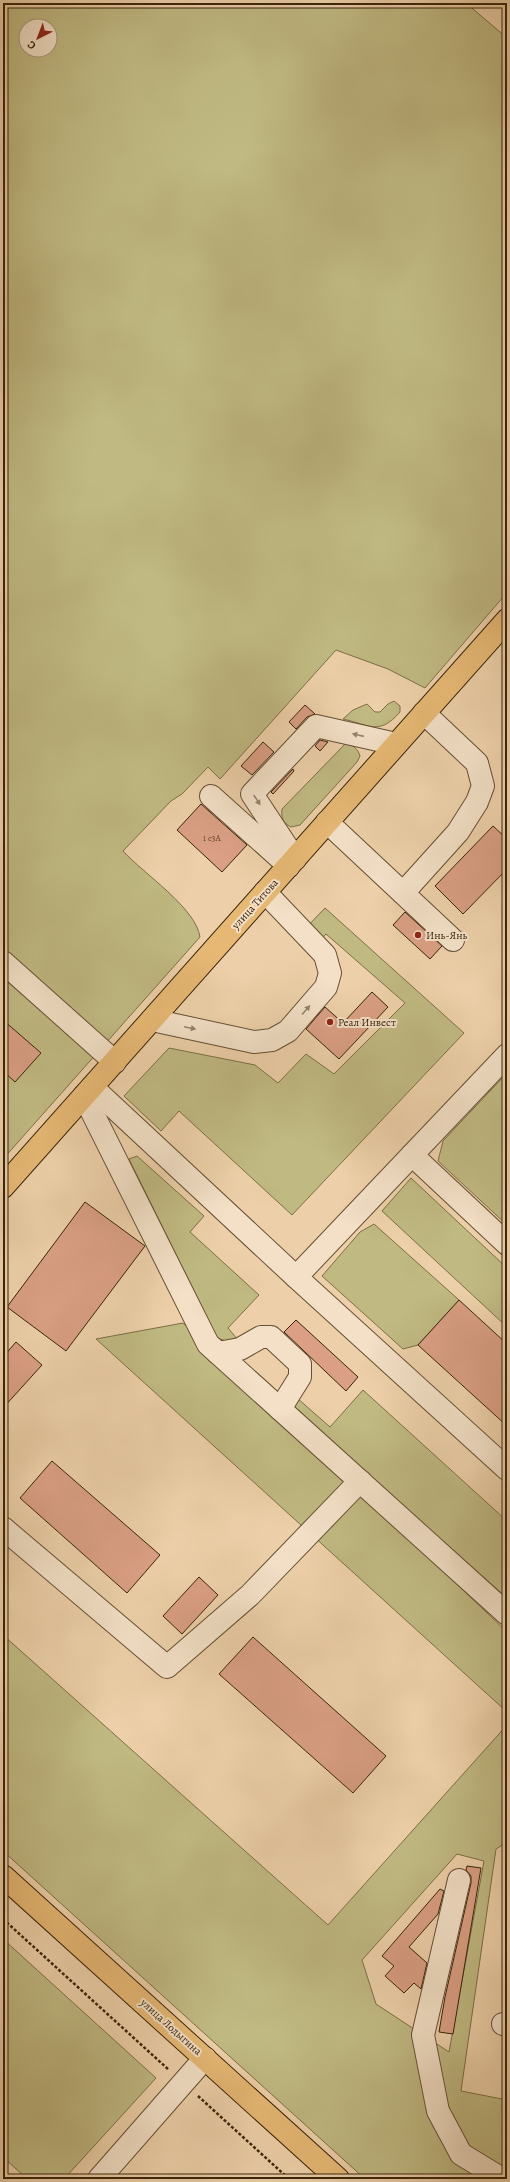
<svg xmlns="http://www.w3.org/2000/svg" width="510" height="2182" font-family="Alegreya,serif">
<rect width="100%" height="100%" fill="#edd0a9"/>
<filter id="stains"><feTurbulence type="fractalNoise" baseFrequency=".005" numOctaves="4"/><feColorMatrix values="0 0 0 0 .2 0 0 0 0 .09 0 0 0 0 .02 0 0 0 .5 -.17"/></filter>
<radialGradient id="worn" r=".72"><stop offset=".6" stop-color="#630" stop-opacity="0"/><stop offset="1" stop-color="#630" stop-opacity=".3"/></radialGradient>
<!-- green -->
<g fill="#c0b982" stroke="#7c6e46" fill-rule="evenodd">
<path d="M3,3H466L507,38V583L504,596L425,688L388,669L336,650L220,779L208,767L182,794L171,801L123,851C144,874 196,908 200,937L3,1159ZM26,26H50V50H26Z"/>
<path d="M394,701L400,706V712C379,736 370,725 343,719L353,710L367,704L375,712H380L388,704Z"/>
<path d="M346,743C353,745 358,749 360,756L357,762L300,825L291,827C283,823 281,818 282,809Z"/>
<path d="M325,908L464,1033L292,1215L179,1111L161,1131L124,1096L169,1048L255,1065L278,1083L306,1054L334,1074L405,1003L326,934L319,942L304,930Z"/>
<path d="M507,1073V1225L438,1161L443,1141Z"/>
<path d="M137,1156L204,1216L190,1232L259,1295L228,1328L238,1340L232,1343L217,1338L129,1159Z"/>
<path d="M411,1178L507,1268V1327L382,1211Z"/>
<path d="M374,1224L459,1300L418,1345L403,1349L322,1276L360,1232Z"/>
<path d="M183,1323L507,1632V1712L96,1339Z"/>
<path d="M363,1390L507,1521V1598L294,1410L292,1399L297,1398L330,1427Z"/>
<path d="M3,1635L328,1925L507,1725V1842L496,1849L461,2091L507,2100V2179H365L3,1851ZM457,1854L484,1861L449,2052L376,2004L362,1960Z"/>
<path d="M3,1939L156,2078L64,2179H27L3,2157Z"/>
</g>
<!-- building -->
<g fill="#da9f84" stroke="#39240a">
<path d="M305,705L315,714L307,717L296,729L289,722Z"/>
<path d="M320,740L328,742L320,751L315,746Z"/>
<path d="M263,742L274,752L252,775L241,766Z"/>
<path d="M293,769L294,771L273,794L271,792Z"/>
<path d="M201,804L247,845L222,872L177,830Z"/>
<path d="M493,826L507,839V869L463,914L435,886Z"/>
<path d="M405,912L442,946L430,959L393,925Z"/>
<path d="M372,992L388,1007L339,1059L306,1029L325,1007L343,1023Z"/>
<path d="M3,1020L41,1053L15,1082L3,1071Z"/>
<path d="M85,1202L145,1246L66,1351L7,1307Z"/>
<path d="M459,1300L507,1344V1426L418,1345Z"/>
<path d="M296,1320L358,1377L346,1391L284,1332Z"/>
<path d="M16,1342L42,1365L3,1408V1357Z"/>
<path d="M52,1461L160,1555L127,1593L20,1498Z"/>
<path d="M199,1577L218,1595L182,1634L163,1616Z"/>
<path d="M253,1637L386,1756L353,1793L219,1674Z"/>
<path d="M467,1866L481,1868L453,2034L439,2032L445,1997L471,1883V1876L466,1870Z"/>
<path d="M440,1889L444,1891L438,1914L409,1947L427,1963L421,1989L414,1983L404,1993L385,1976L394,1966L382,1956Z"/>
</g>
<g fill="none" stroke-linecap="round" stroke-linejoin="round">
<defs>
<g id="minor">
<path d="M211,796L289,866"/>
<path d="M327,822L453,940"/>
<path d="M295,859L252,794L316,726L396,744"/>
<path d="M403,893L458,832L477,802L483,786L477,763L424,713"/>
<path d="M3,962L115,1062"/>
<path d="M152,1020L254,1042L272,1040L288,1031L326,987L330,973L325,955L265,892"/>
<path d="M92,1087L296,1277L507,1469"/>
<path d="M84,1096L208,1344L507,1614"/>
<path d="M412,1155L507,1244"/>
<path d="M296,1277L507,1055"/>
<path d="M218,1353L240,1349L261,1337H271L300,1364V1377L280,1409"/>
<path d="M3,1528L167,1667L250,1595L360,1481"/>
<path d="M459,1880L423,2035L438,2111L461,2154L502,2179"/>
<path d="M503,2024L507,2025"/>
<path d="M99,2179L205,2058"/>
</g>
<g id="major">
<path d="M3,1187L507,620"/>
<path d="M3,1876L338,2179"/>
</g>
</defs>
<!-- minor casing -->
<use href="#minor" stroke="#664f32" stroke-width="24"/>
<!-- major casing -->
<use href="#major" stroke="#39240a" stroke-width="24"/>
<!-- path -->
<g stroke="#39240a" stroke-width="2.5" stroke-dasharray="3 2" stroke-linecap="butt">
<path d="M3,1919L169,2070"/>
<path d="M198,2096L289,2179"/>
</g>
<!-- minor -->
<use href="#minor" stroke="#f3e0c7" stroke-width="22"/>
<!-- major -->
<use href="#major" stroke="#e6b874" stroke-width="22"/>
</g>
<!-- one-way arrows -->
<defs><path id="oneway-solid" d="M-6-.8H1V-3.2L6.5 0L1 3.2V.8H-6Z"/></defs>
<g fill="#968268">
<use href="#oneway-solid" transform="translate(358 735) rotate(-167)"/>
<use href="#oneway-solid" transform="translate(257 800) rotate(57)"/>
<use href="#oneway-solid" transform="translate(306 1010) rotate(-49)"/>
<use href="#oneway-solid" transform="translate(190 1028) rotate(12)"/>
</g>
<!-- markers -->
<g fill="#8f2418" stroke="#f3e0c7" stroke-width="1.5">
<circle cx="418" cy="935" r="4"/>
<circle cx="330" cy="1022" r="4"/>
</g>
<g text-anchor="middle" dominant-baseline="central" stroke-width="4" stroke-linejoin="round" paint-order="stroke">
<!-- number labels -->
<g font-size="9" fill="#614328">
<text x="212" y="838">1 с3А</text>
</g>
<!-- street labels -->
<g font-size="11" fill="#39240a" stroke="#f3e0c7">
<text transform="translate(255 904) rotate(-48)">улица Титова</text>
<text transform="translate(171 2027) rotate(42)">улица Лодыгина</text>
</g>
<!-- poi labels -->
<g font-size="11" fill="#39240a" stroke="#f3e0c7" text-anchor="start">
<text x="426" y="935">Инь-Янь</text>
<text x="338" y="1022">Реал Инвест</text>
</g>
</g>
<!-- margin -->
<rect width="510" height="2182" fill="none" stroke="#edd0a9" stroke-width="16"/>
<rect x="4" y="4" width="502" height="2174" fill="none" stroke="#39240a" stroke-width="2"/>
<rect x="8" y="8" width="494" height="2166" fill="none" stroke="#39240a"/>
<!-- north arrow -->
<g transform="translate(38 38) rotate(222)"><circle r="19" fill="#f3e0c7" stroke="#a9957b"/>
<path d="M0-3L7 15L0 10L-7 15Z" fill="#8f2418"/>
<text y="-6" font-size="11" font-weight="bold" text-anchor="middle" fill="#39240a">С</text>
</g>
<rect width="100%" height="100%" filter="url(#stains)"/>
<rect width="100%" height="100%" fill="url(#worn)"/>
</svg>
